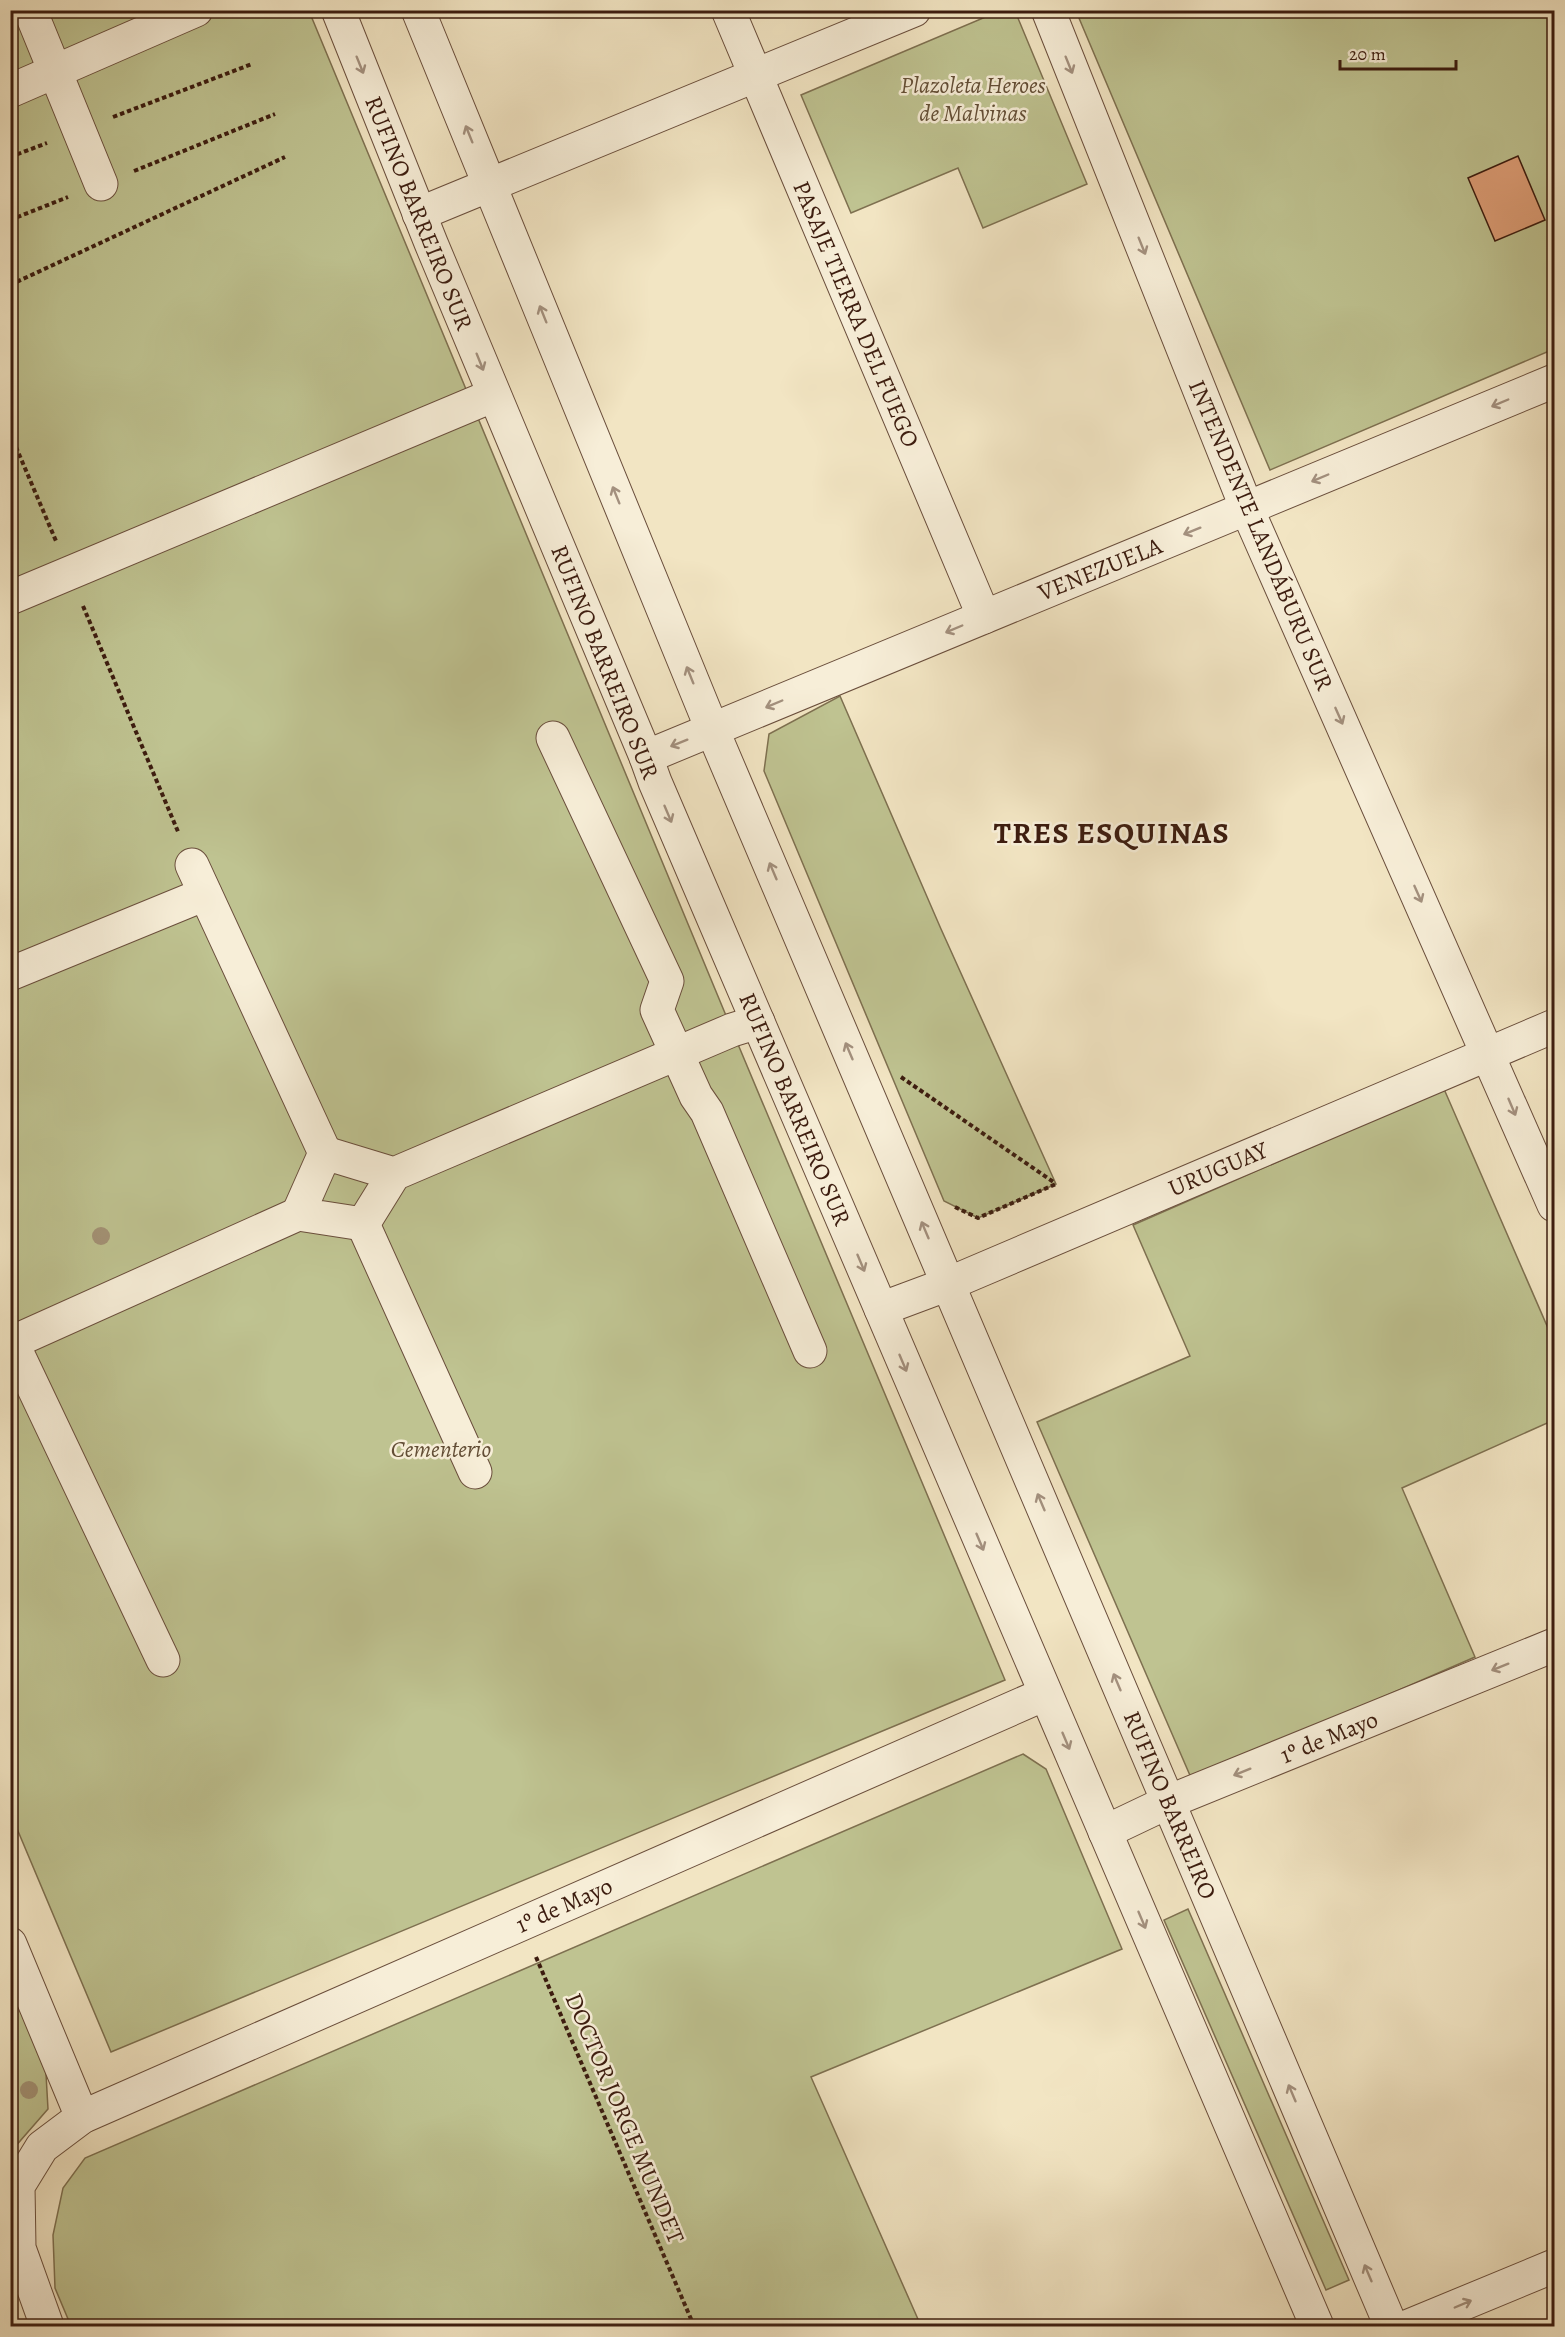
<svg xmlns="http://www.w3.org/2000/svg" width="1565" height="2337" font-family="Alegreya,serif">
<rect width="100%" height="100%" fill="#f2e5c3"/>
<filter id="stains"><feTurbulence type="fractalNoise" baseFrequency=".00333" numOctaves="4"/><feColorMatrix values="0 0 0 0 .2 0 0 0 0 .09 0 0 0 0 .02 0 0 0 .5 -.17"/></filter>
<radialGradient id="worn" r=".72"><stop offset=".6" stop-color="#630" stop-opacity="0"/><stop offset="1" stop-color="#630" stop-opacity=".3"/></radialGradient>
<!-- green -->
<g fill="#bfc391" stroke="#7e7050" stroke-width="1.5">
<path d="M1002,10L1015,11L1087,184L983,228L958,168L851,213L801,95Z"/>
<path d="M10,11H309L732,1030L1005,1680L111,2052L10,1812Z"/>
<path d="M1076,11H1554V349L1270,470Z"/>
<path d="M840,696L941,929L1056,1184L978,1218L944,1201L764,771L769,734Z"/>
<path d="M1444,1089L1554,1342V1420L1402,1488L1475,1657L1192,1780L1037,1422L1190,1356L1133,1225Z"/>
<path d="M1023,1754L1046,1769L1122,1949L811,2077L921,2326H71L55,2288L53,2235L63,2188L85,2158Z"/>
<path d="M1188,1909L1349,2280L1326,2290L1164,1920Z"/>
<path d="M10,1965L44,2039L48,2109L14,2148L11,2157Z"/>
</g>
<!-- building -->
<path fill="#df9f78" stroke="#3c1c0f" stroke-width="1.5" d="M1518,156L1545,220L1495,241L1468,178Z"/>
<g fill="none" stroke-linecap="round" stroke-linejoin="round">
<defs>
<g id="minor">
<path d="M30,10L101,184"/>
<path d="M338,10L431,243L646,757L655,782L1317,2326"/>
<path d="M418,10L712,729L1391,2326"/>
<path d="M728,10L984,617"/>
<path d="M1048,10L1247,509L1554,1205"/>
<path d="M10,91L196,10"/>
<path d="M419,214L914,10"/>
<path d="M10,598L494,395"/>
<path d="M553,738L667,981L657,1010L696,1096L707,1112L810,1351"/>
<path d="M646,757L1554,381"/>
<path d="M192,865L325,1153"/>
<path d="M10,974L205,894"/>
<path d="M394,1174L325,1153L298,1214L363,1224L394,1174L732,1030L758,1022"/>
<path d="M363,1224L475,1472"/>
<path d="M881,1309L948,1284L1554,1026"/>
<path d="M10,1338L163,1660"/>
<path d="M13,1342L298,1214"/>
<path d="M1105,1832L1168,1802L1554,1645"/>
<path d="M10,1944L82,2117"/>
<path d="M47,2326L19,2248L18,2186L42,2147L82,2117L1045,1694"/>
<path d="M1409,2326L1554,2266"/>
</g>
</defs>
<!-- minor casing -->
<use href="#minor" stroke="#6a4e3c" stroke-width="35"/>
<!-- path -->
<g stroke="#3c1c0f" stroke-width="4" stroke-dasharray="4.5 3" stroke-linecap="butt">
<path d="M113,117L252,64"/>
<path d="M10,157L47,143"/>
<path d="M134,171L275,114"/>
<path d="M10,220L68,197"/>
<path d="M10,285L285,157"/>
<path d="M10,433L56,541"/>
<path d="M83,606L179,834"/>
<path d="M901,1077L1055,1183"/>
<path d="M955,1207L978,1218L1056,1184"/>
<path d="M536,1957L694,2326"/>
</g>
<!-- minor -->
<use href="#minor" stroke="#f7eed8" stroke-width="33"/>
</g>
<!-- trees -->
<g fill="#a39275">
<circle cx="101" cy="1236" r="9"/>
<circle cx="29" cy="2090" r="9"/>
</g>
<!-- one-way arrows -->
<defs><path id="oneway-shaft" d="M-6 0H5M1.5-3L5.5 0L1.5 3" fill="none" stroke-width="1.6" stroke-linecap="round" stroke-linejoin="round" transform="scale(1.5)"/></defs>
<g stroke="#a3907e">
<use href="#oneway-shaft" transform="translate(360 65) rotate(68)"/>
<use href="#oneway-shaft" transform="translate(1069 65) rotate(68)"/>
<use href="#oneway-shaft" transform="translate(469 134) rotate(-112)"/>
<use href="#oneway-shaft" transform="translate(1142 246) rotate(68)"/>
<use href="#oneway-shaft" transform="translate(543 314) rotate(-112)"/>
<use href="#oneway-shaft" transform="translate(480 362) rotate(68)"/>
<use href="#oneway-shaft" transform="translate(1500 403) rotate(157)"/>
<use href="#oneway-shaft" transform="translate(1320 478) rotate(157)"/>
<use href="#oneway-shaft" transform="translate(616 495) rotate(-112)"/>
<use href="#oneway-shaft" transform="translate(1192 531) rotate(158)"/>
<use href="#oneway-shaft" transform="translate(954 629) rotate(157)"/>
<use href="#oneway-shaft" transform="translate(690 675) rotate(-112)"/>
<use href="#oneway-shaft" transform="translate(774 704) rotate(157)"/>
<use href="#oneway-shaft" transform="translate(1339 716) rotate(66)"/>
<use href="#oneway-shaft" transform="translate(679 743) rotate(158)"/>
<use href="#oneway-shaft" transform="translate(668 814) rotate(67)"/>
<use href="#oneway-shaft" transform="translate(773 871) rotate(-113)"/>
<use href="#oneway-shaft" transform="translate(1418 894) rotate(66)"/>
<use href="#oneway-shaft" transform="translate(849 1051) rotate(-113)"/>
<use href="#oneway-shaft" transform="translate(1512 1107) rotate(67)"/>
<use href="#oneway-shaft" transform="translate(925 1230) rotate(-113)"/>
<use href="#oneway-shaft" transform="translate(861 1263) rotate(67)"/>
<use href="#oneway-shaft" transform="translate(903 1363) rotate(67)"/>
<use href="#oneway-shaft" transform="translate(1041 1502) rotate(-113)"/>
<use href="#oneway-shaft" transform="translate(980 1542) rotate(67)"/>
<use href="#oneway-shaft" transform="translate(1500 1667) rotate(158)"/>
<use href="#oneway-shaft" transform="translate(1117 1682) rotate(-113)"/>
<use href="#oneway-shaft" transform="translate(1066 1741) rotate(67)"/>
<use href="#oneway-shaft" transform="translate(1242 1772) rotate(158)"/>
<use href="#oneway-shaft" transform="translate(1142 1920) rotate(67)"/>
<use href="#oneway-shaft" transform="translate(1292 2093) rotate(-113)"/>
<use href="#oneway-shaft" transform="translate(1368 2273) rotate(-113)"/>
<use href="#oneway-shaft" transform="translate(1463 2304) rotate(-23)"/>
</g>
<g text-anchor="middle" dominant-baseline="central" stroke-width="5" stroke-linejoin="round" paint-order="stroke">
<!-- park labels -->
<g font-size="24" font-style="italic" fill="#634e36" stroke="#f7eed8">
<text x="973" y="85">Plazoleta Heroes<tspan x="973" dy="28">de Malvinas</tspan></text>
<text x="441" y="1449">Cementerio</text>
</g>
<!-- street labels -->
<g font-size="24" fill="#3c1c0f" stroke="#f7eed8">
<text transform="translate(419 213) rotate(68)">RUFINO BARREIRO SUR</text>
<text transform="translate(856 314) rotate(67)">PASAJE TIERRA DEL FUEGO</text>
<text transform="translate(1261 535) rotate(67)">INTENDENTE LANDÁBURU SUR</text>
<text transform="translate(1100 569) rotate(-22)">VENEZUELA</text>
<text transform="translate(605 662) rotate(68)">RUFINO BARREIRO SUR</text>
<text transform="translate(795 1109) rotate(67)">RUFINO BARREIRO SUR</text>
<text transform="translate(1218 1169) rotate(-23)">URUGUAY</text>
<text transform="translate(1329 1737) rotate(-22)">1º de Mayo</text>
<text transform="translate(1170 1805) rotate(67)">RUFINO BARREIRO</text>
<text transform="translate(564 1905) rotate(-24)">1º de Mayo</text>
<text transform="translate(625 2118) rotate(67)">DOCTOR JORGE MUNDET</text>
</g>
<!-- district labels -->
<g font-size="30" font-weight="bold" letter-spacing="1.5" fill="#3c1c0f" stroke="#f7eed8">
<text x="1112" y="833">TRES ESQUINAS</text>
</g>
</g>
<!-- margin -->
<rect width="1565" height="2337" fill="none" stroke="#f2e5c3" stroke-width="36"/>
<rect x="12" y="12" width="1541" height="2313" fill="none" stroke="#3c1c0f" stroke-width="3"/>
<rect x="18" y="18" width="1529" height="2301" fill="none" stroke="#3c1c0f" stroke-width="1.5"/>
<!-- scale -->
<path d="M1340 60v9h116v-9" fill="none" stroke="#3c1c0f" stroke-width="3"/>
<text x="1349" y="60" font-size="18" fill="#3c1c0f" stroke="#f7eed8" stroke-width="4.5" paint-order="stroke">20 m</text>
<rect width="100%" height="100%" filter="url(#stains)"/>
<rect width="100%" height="100%" fill="url(#worn)"/>
</svg>
